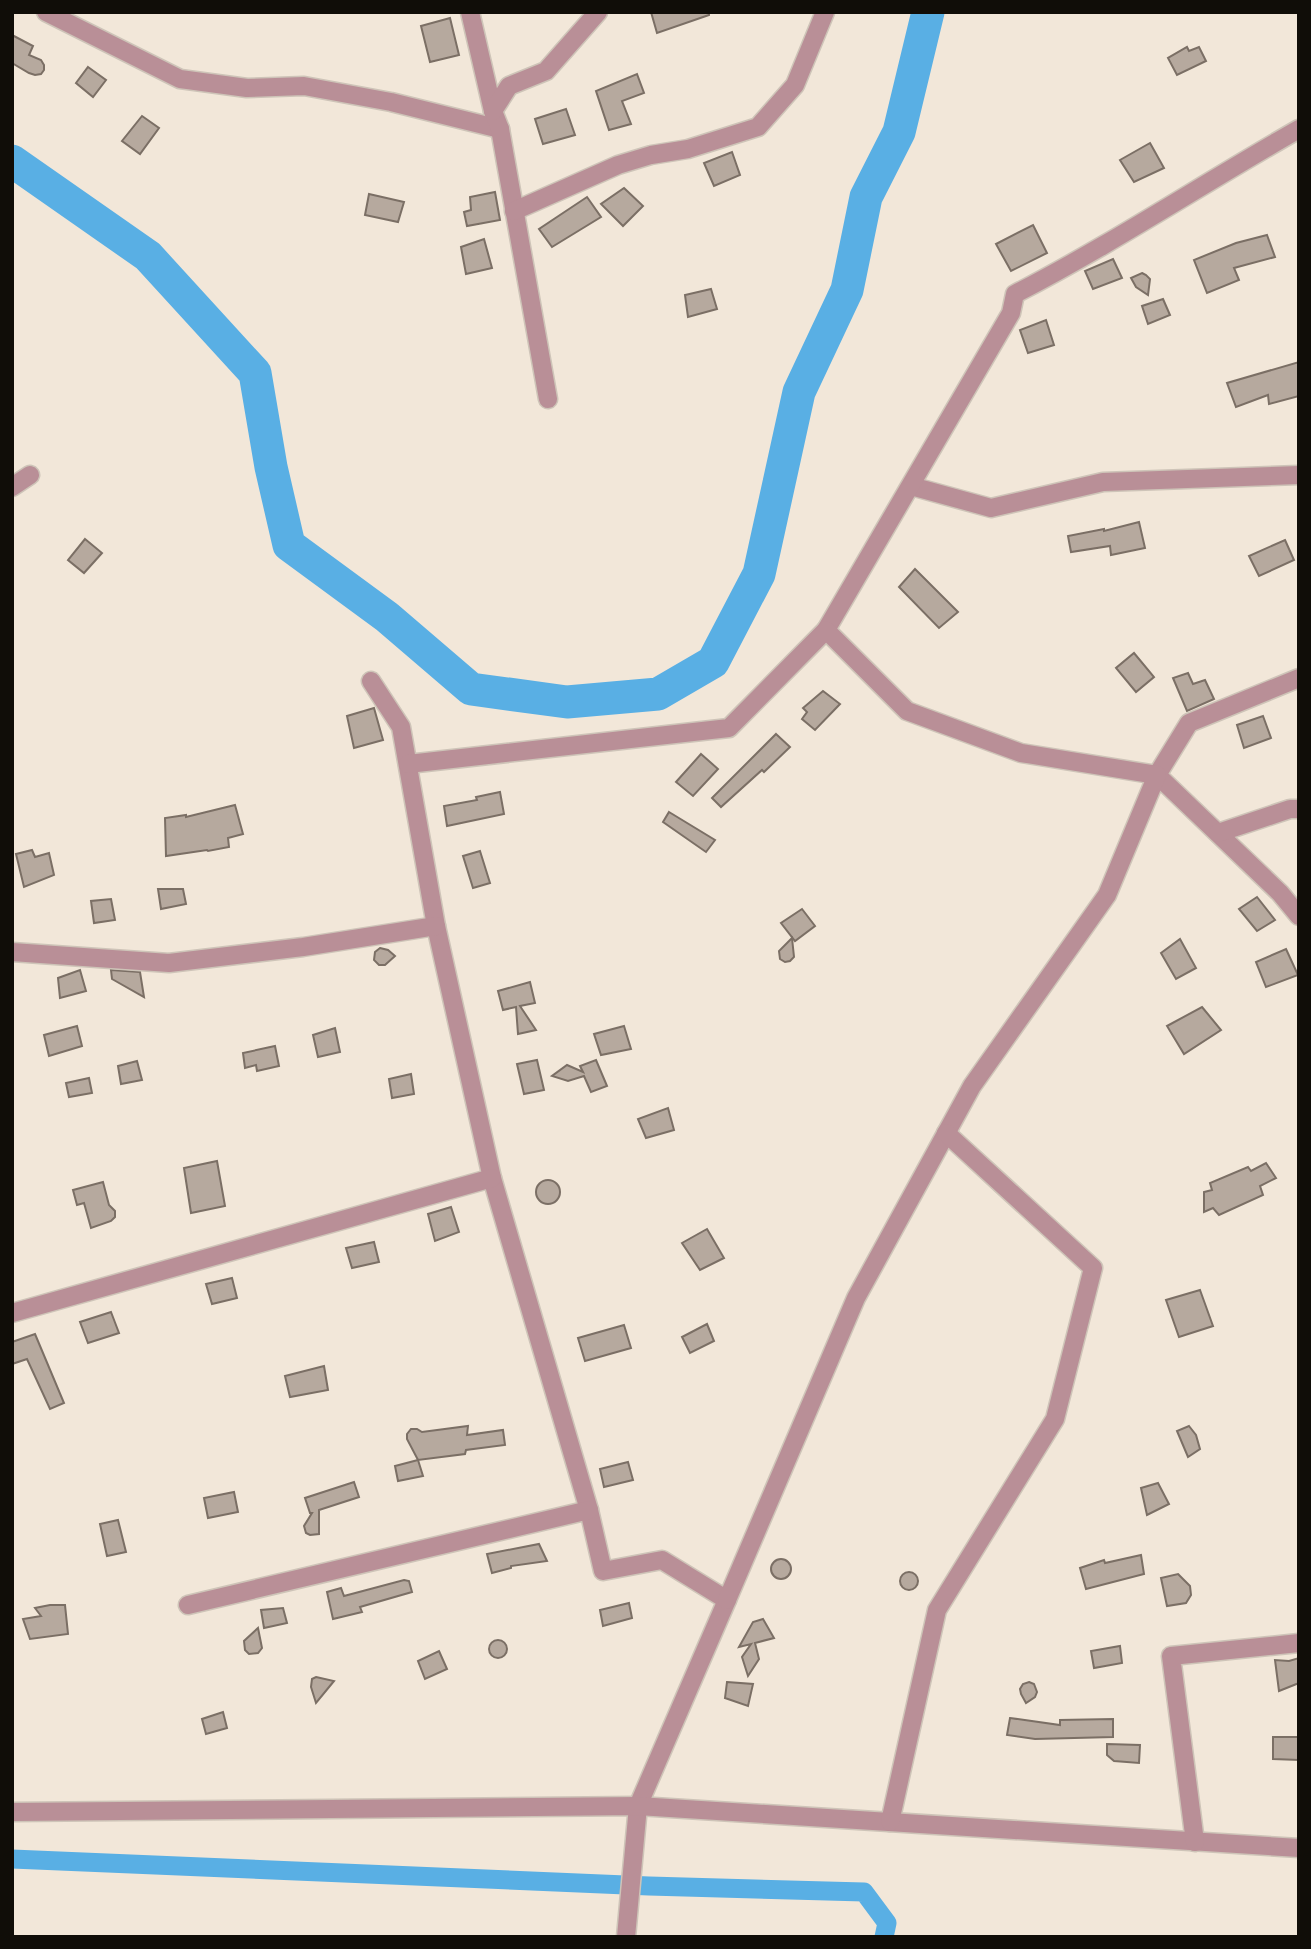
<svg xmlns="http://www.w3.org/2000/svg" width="1311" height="1949" font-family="Roboto,sans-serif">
<rect width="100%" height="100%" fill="#f2e7d9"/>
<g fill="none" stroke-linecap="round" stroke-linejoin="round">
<!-- canal -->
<path stroke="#59afe4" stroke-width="19" d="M12,1859L649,1886L864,1892L887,1923L884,1937"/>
<!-- river -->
<path stroke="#59afe4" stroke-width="33" d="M12,161L148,256L255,373L271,467L289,545L387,617L471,689L567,702L658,694L713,662L759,574L799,392L847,290L866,197L899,132L928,12"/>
</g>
<!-- building -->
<g fill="#b6a99e" stroke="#7b6f65" stroke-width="2">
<path d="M651,12H709V15L657,33Z"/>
<path d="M450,18L459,55L430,62L421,26Z"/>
<path d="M12,35L33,46L29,55L41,60L44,65V70L41,74L35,75L29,73L12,63Z"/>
<path d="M1187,47L1189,51L1199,47L1206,61L1177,75L1168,58Z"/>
<path d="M88,67L106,80L93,97L76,83Z"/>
<path d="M637,74L644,93L622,101L631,124L609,130L596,91Z"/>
<path d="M566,109L575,135L543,144L535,119Z"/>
<path d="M142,116L159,128L140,154L122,141Z"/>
<path d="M1150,143L1164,168L1134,182L1120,160Z"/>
<path d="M732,152L740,175L714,186L704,163Z"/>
<path d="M624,188L643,206L623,226L601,204Z"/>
<path d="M495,192L500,220L467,226L464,212L471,210L470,197Z"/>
<path d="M369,194L404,202L398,222L365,215Z"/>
<path d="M587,197L601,217L552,247L539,229Z"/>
<path d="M1033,225L1047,253L1011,271L996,244Z"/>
<path d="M1267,235L1275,257L1234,268L1239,280L1207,293L1194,260L1236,243Z"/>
<path d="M484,239L492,268L466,274L461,247Z"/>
<path d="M1113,259L1122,278L1093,289L1085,271Z"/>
<path d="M1142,273L1146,275L1150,279L1148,295L1136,287L1131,278Z"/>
<path d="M711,289L717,309L688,317L685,295Z"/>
<path d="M1163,299L1170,315L1148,324L1142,306Z"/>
<path d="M1046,320L1054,345L1028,353L1020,330Z"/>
<path d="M1299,362V396L1269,404L1268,395L1236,407L1227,383Z"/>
<path d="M1139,522L1145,548L1111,555L1110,546L1071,552L1068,536L1104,529V531Z"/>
<path d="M85,539L102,553L84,573L68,560Z"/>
<path d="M1285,540L1294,560L1259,576L1249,556Z"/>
<path d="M915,569L958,612L939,628L899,587Z"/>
<path d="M1134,653L1154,677L1136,692L1116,668Z"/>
<path d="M1188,673L1193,684L1205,680L1214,699L1187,711L1173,678Z"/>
<path d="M823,691L840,704L815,730L802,719L807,712L803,708Z"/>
<path d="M374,708L383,740L354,748L347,716Z"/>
<path d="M1263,716L1271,738L1244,748L1237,725Z"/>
<path d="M776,734L790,747L764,772L762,770L721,807L712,798Z"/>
<path d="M701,754L718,769L693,796L676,782Z"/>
<path d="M500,792L504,814L447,826L444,806L477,800L476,797Z"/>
<path d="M235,805L243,834L228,838L229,847L208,851L207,850L166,856L165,818L186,815V817Z"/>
<path d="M669,812L715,840L706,852L663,822Z"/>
<path d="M32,850L35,857L49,853L54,875L24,887L16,854Z"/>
<path d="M480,851L490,883L473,888L463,856Z"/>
<path d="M158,889H183L186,904L161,909Z"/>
<path d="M1257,897L1275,920L1257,931L1239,909Z"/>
<path d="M111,899L115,920L94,923L91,901Z"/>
<path d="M802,909L815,926L795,941L781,923Z"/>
<path d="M792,938L794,957L790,961L785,962L780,959L779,951Z"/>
<path d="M1180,939L1196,968L1176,979L1161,953Z"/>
<path d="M380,948L388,950L395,956L385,965H379L374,960L375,952Z"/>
<path d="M1286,949L1298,975L1266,987L1256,962Z"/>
<path d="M80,970L86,991L60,998L58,978Z"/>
<path d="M111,970L140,972L144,997L112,979Z"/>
<path d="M530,982L535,1003L520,1006L536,1030L518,1034L516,1007L503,1010L498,991Z"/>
<path d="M1202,1007L1221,1030L1184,1054L1167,1026Z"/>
<path d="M77,1026L82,1046L49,1056L44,1035Z"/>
<path d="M624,1026L631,1049L601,1055L594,1034Z"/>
<path d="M335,1028L340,1052L318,1057L313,1035Z"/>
<path d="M275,1046L279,1066L257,1071L256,1065L245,1068L243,1053Z"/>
<path d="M537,1060L544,1090L524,1094L517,1064Z"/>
<path d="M596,1060L607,1086L591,1092L584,1076L568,1081L552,1076L567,1065L583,1072L580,1066Z"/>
<path d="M137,1061L142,1080L121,1084L118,1066Z"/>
<path d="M411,1074L414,1094L392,1098L389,1079Z"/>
<path d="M89,1078L92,1093L69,1097L66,1083Z"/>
<path d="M668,1108L674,1130L646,1138L638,1119Z"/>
<path d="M217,1161L225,1206L191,1213L184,1168Z"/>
<path d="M1266,1163L1276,1178L1260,1186L1263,1195L1219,1215L1213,1208L1204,1212V1192L1212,1190L1210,1183L1248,1167L1251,1171Z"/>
<circle cx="548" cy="1192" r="12"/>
<path d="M103,1182L109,1205L115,1211V1217L111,1221L91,1228L84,1203L77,1205L73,1190Z"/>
<path d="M451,1207L459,1232L435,1241L428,1214Z"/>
<path d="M707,1229L724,1258L700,1270L682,1243Z"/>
<path d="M374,1242L379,1262L352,1268L346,1248Z"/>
<path d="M232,1278L237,1298L212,1304L206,1284Z"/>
<path d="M1200,1290L1213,1326L1179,1337L1166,1300Z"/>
<path d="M111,1312L119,1333L88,1343L80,1322Z"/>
<path d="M707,1324L714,1341L690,1353L682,1337Z"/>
<path d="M624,1325L631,1348L585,1361L578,1338Z"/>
<path d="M35,1334L64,1403L50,1409L27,1359L12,1364V1342Z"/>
<path d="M324,1366L328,1390L290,1397L285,1376Z"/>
<path d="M468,1426L467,1435L503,1430L505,1445L466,1450L465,1454L418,1460L407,1439V1434L411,1429H417L422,1432Z"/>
<path d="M1189,1426L1196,1435L1200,1449L1188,1457L1177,1431Z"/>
<path d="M418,1460L423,1476L398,1481L395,1466Z"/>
<path d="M628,1462L633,1480L604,1487L600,1469Z"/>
<path d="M354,1482L359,1497L319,1510V1534L310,1535L306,1533L304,1526L312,1513H310L305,1498Z"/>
<path d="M1158,1483L1169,1504L1147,1515L1141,1488Z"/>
<path d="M234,1492L238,1512L208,1518L204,1498Z"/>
<path d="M118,1520L126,1552L107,1556L100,1524Z"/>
<path d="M539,1544L547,1561L511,1566V1568L492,1573L487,1554Z"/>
<path d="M1141,1555L1144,1574L1086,1589L1080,1568L1104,1560L1105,1563Z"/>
<circle cx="781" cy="1569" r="10"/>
<circle cx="909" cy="1581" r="9"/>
<path d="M1178,1574L1190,1586L1191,1595L1186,1603L1167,1606L1161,1578Z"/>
<path d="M404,1580L409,1581L412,1592L360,1607L362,1612L333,1619L327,1592L341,1588L344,1596Z"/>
<path d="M629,1603L632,1618L603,1626L600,1610Z"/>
<path d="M50,1605H65L68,1634L30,1639L23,1619L41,1616L35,1608Z"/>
<path d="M283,1608L287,1623L264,1628L261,1610Z"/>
<path d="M763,1619L774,1638L755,1643L759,1659L748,1676L742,1657L751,1644L739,1647L753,1622Z"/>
<path d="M258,1628L262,1648L258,1653L249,1654L245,1650L244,1641Z"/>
<circle cx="498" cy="1649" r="9"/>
<path d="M1120,1646L1122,1663L1094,1668L1091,1651Z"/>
<path d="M439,1651L447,1669L425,1679L418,1661Z"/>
<path d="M1299,1658V1683L1279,1691L1275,1660L1289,1661Z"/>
<path d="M316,1677L334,1681L316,1703L311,1687L312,1679Z"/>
<path d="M727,1682L753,1684L748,1706L725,1698Z"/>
<path d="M1029,1682L1034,1684L1037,1692L1035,1697L1026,1703L1021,1694L1020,1689L1023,1684Z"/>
<path d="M223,1712L227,1728L206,1734L202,1719Z"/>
<path d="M1010,1718L1060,1725V1720L1113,1719V1737L1035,1739L1007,1735Z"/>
<path d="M1273,1737H1299V1760L1273,1759Z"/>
<path d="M1107,1744L1140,1745L1139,1763L1114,1761L1107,1755Z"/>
</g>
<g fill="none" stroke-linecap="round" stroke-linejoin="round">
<defs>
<g id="street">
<path d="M46,12L180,79L247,88L304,86L391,102L500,129"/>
<path d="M470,12L493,111L500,129L548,399"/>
<path d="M493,111L509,86L546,71L598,12"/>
<path d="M514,211L618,165L651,155L688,149L758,127L795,85L825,12"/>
<path d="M911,486L991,508L1103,482L1299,475"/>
<path d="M12,487L30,475"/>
<path d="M826,630L1011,313L1015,294C1112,244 1204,183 1299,129"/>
<path d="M1299,678L1189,723L1157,775L1280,893L1299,916"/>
<path d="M371,681L401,727L436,926L492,1178L589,1510L603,1571L662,1560L727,1600L638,1806L626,1937"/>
<path d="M408,764L729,728L826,630L907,711L1021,753L1157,775L1107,895L972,1086L856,1298L727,1600"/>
<path d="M1218,833L1290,809H1299"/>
<path d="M12,952L169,963L303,947L436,926"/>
<path d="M12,1313L492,1178"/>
<path d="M188,1605L589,1510"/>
<path d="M12,1812L638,1806L1299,1848"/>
<path d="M890,1822L937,1610L1055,1419L1093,1268L946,1133"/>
<path d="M1195,1842L1171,1656L1299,1643"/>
</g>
</defs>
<!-- street casing -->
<use href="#street" stroke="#cec4b8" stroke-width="21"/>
<!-- street -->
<use href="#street" stroke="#b98f97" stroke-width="18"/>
</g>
<!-- border -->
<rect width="1311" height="1949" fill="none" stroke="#100d08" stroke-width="28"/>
</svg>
